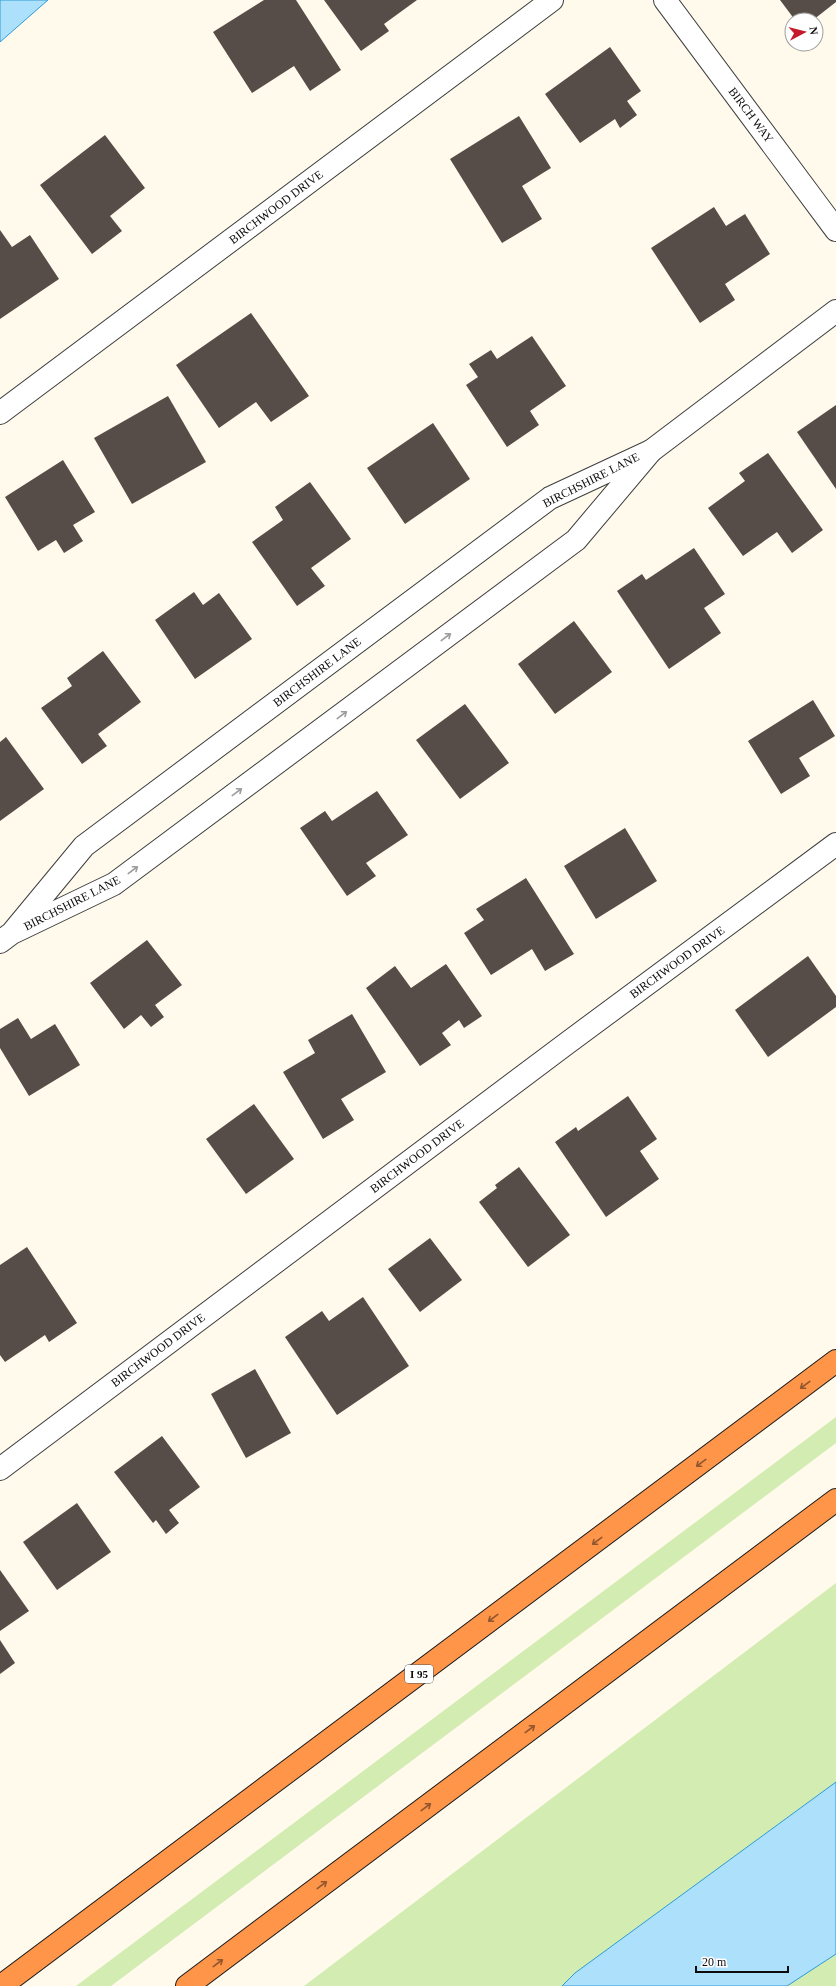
<svg xmlns="http://www.w3.org/2000/svg" width="836" height="1986" font-family="'Times New Roman',serif">
<rect width="100%" height="100%" fill="#fffaeb"/>
<!-- green -->
<g fill="#d3ecb2">
<path d="M836,1417V1443L111,1986H76Z"/>
<path d="M836,1583V1986H304Z"/>
</g>
<!-- water -->
<g fill="#ace0fb" stroke="#2d9bd7">
<path d="M0,0H48L0,42Z"/>
<path d="M836,1782V1954L787,1986H562L575,1973Z"/>
</g>
<!-- building -->
<g fill="#564d48">
<path d="M264,0H296L341,70L310,91L294,66L252,93L213,32Z"/>
<path d="M324,0H417L384,24L389,31L361,51Z"/>
<path d="M780,0H836V2L813,20H795Z"/>
<path d="M610,47L641,91L627,101L637,115L620,128L615,119L580,143L545,94Z"/>
<path d="M519,116L551,168L522,186L542,219L502,243L450,159Z"/>
<path d="M105,135L145,188L110,216L122,231L92,254L40,185Z"/>
<path d="M714,207L726,226L745,214L770,254L725,284L735,300L700,323L651,248Z"/>
<path d="M0,230L12,247L30,235L59,279L0,319Z"/>
<path d="M251,313L309,396L271,422L256,402L219,428L176,365Z"/>
<path d="M532,336L566,386L530,411L539,425L507,447L466,385L478,377L469,364L491,350L497,359Z"/>
<path d="M168,396L206,462L132,504L94,438Z"/>
<path d="M836,405V489L797,432Z"/>
<path d="M433,423L470,479L405,524L367,468Z"/>
<path d="M768,453L823,530L792,553L777,532L743,556L708,508L745,481L739,473Z"/>
<path d="M63,460L95,512L73,525L83,541L64,553L56,540L38,551L5,497Z"/>
<path d="M310,482L351,539L311,568L325,586L297,606L252,542L283,520L275,507Z"/>
<path d="M694,548L725,594L704,608L721,633L669,669L617,591L642,574L646,580Z"/>
<path d="M194,592L203,605L219,593L252,639L195,679L155,620Z"/>
<path d="M574,621L612,672L555,714L518,664Z"/>
<path d="M103,651L141,702L98,734L107,746L82,764L41,708L72,686L67,678Z"/>
<path d="M813,700L835,736L799,758L810,776L781,794L748,741Z"/>
<path d="M465,704L509,763L460,799L416,740Z"/>
<path d="M6,737L44,789L0,821V742Z"/>
<path d="M377,791L408,835L366,863L376,876L347,896L300,828L325,811L332,821Z"/>
<path d="M625,828L657,881L596,919L564,866Z"/>
<path d="M526,878L574,954L545,971L532,949L491,975L464,933L484,920L476,909Z"/>
<path d="M147,940L182,985L155,1005L164,1017L151,1027L141,1015L124,1029L90,983Z"/>
<path d="M808,956L836,996V1007L768,1057L735,1010Z"/>
<path d="M446,964L482,1016L464,1028L459,1020L442,1033L451,1045L420,1066L366,988L395,966L411,988Z"/>
<path d="M352,1014L386,1072L341,1099L354,1120L323,1139L283,1072L315,1053L308,1040Z"/>
<path d="M18,1018L31,1039L55,1024L80,1065L29,1096L0,1048V1029Z"/>
<path d="M628,1096L657,1139L640,1151L659,1179L606,1217L555,1142L576,1127L578,1131Z"/>
<path d="M254,1104L294,1159L246,1194L206,1139Z"/>
<path d="M519,1167L570,1235L528,1267L479,1202L497,1188L495,1185Z"/>
<path d="M430,1238L462,1280L420,1312L388,1269Z"/>
<path d="M27,1247L77,1323L49,1342L45,1335L5,1362L0,1355V1265Z"/>
<path d="M363,1297L409,1366L337,1415L285,1337L322,1311L329,1321Z"/>
<path d="M255,1369L291,1433L246,1458L211,1394Z"/>
<path d="M162,1436L200,1487L169,1510L179,1523L166,1534L156,1520L153,1523L114,1472Z"/>
<path d="M77,1503L111,1552L57,1590L23,1542Z"/>
<path d="M0,1570L29,1611L0,1631Z"/>
<path d="M0,1640L15,1663L0,1674Z"/>
</g>
<g fill="none" stroke-linecap="round" stroke-linejoin="round">
<defs>
<g id="minor">
<path d="M665,0L836,230"/>
<path d="M0,413L552,0"/>
<path d="M651,451L836,311"/>
<path d="M0,942L12,933L84,846L550,498L651,451L576,540L114,884L12,933"/>
<path d="M0,1469L566,1044L836,844"/>
</g>
<g id="motorway">
<path d="M1,1986L836,1361"/>
<path d="M187,1986L836,1500"/>
</g>
</defs>
<!-- minor casing -->
<use href="#minor" stroke="#3f3f3f" stroke-width="24"/>
<!-- motorway casing -->
<use href="#motorway" stroke="#1d1d1d" stroke-width="24"/>
<!-- minor -->
<use href="#minor" stroke="#fff" stroke-width="22"/>
<!-- motorway -->
<use href="#motorway" stroke="#ff9549" stroke-width="22"/>
</g>
<!-- one-way arrows -->
<defs><path id="oneway-shaft" d="M-6 0H5M1.5-3L5.5 0L1.5 3" fill="none" stroke-width="1.6" stroke-linecap="round" stroke-linejoin="round"/></defs>
<g stroke="#9e9e9e">
<use href="#oneway-shaft" transform="translate(446 637) rotate(-37)"/>
<use href="#oneway-shaft" transform="translate(342 715) rotate(-37)"/>
<use href="#oneway-shaft" transform="translate(237 792) rotate(-37)"/>
<use href="#oneway-shaft" transform="translate(133 870) rotate(-37)"/>
</g>
<g stroke="#92572e">
<use href="#oneway-shaft" transform="translate(805 1385) rotate(143)"/>
<use href="#oneway-shaft" transform="translate(701 1463) rotate(143)"/>
<use href="#oneway-shaft" transform="translate(597 1541) rotate(143)"/>
<use href="#oneway-shaft" transform="translate(493 1618) rotate(143)"/>
<use href="#oneway-shaft" transform="translate(530 1729) rotate(-37)"/>
<use href="#oneway-shaft" transform="translate(426 1807) rotate(-37)"/>
<use href="#oneway-shaft" transform="translate(322 1885) rotate(-37)"/>
<use href="#oneway-shaft" transform="translate(218 1963) rotate(-37)"/>
</g>
<g text-anchor="middle" dominant-baseline="central" stroke-width="4" stroke-linejoin="round" paint-order="stroke">
<!-- shield labels -->
<rect fill="#fff" stroke="#555" stroke-width="1" x="405" y="1665" width="28" height="18" rx="3"/>
<g font-size="11" font-weight="bold" fill="#0c0c0c">
<text x="419" y="1674">I 95</text>
</g>
<!-- street labels -->
<g font-size="12" fill="#0c0c0c" stroke="#fff">
<text transform="translate(751 115) rotate(53)">BIRCH WAY</text>
<text transform="translate(276 207) rotate(-37)">BIRCHWOOD DRIVE</text>
<text transform="translate(591 480) rotate(-27)">BIRCHSHIRE LANE</text>
<text transform="translate(317 672) rotate(-37)">BIRCHSHIRE LANE</text>
<text transform="translate(72 903) rotate(-27)">BIRCHSHIRE LANE</text>
<text transform="translate(677 962) rotate(-36)">BIRCHWOOD DRIVE</text>
<text transform="translate(417 1156) rotate(-37)">BIRCHWOOD DRIVE</text>
<text transform="translate(158 1350) rotate(-37)">BIRCHWOOD DRIVE</text>
</g>
</g>
<!-- north arrow -->
<g transform="translate(804 32) rotate(83)"><circle r="19" fill="#ffffff" stroke="#9e9e9e"/>
<path d="M0-3L7 15L0 10L-7 15Z" fill="#c61a2a"/>
<text y="-6" font-size="11" font-weight="bold" text-anchor="middle" fill="#0c0c0c">N</text>
</g>
<!-- scale -->
<path d="M696 1966v6h92v-6" fill="none" stroke="#0c0c0c" stroke-width="2"/>
<text x="702" y="1966" font-size="12" fill="#0c0c0c" stroke="#ffffff" stroke-width="3" paint-order="stroke">20 m</text>
</svg>
